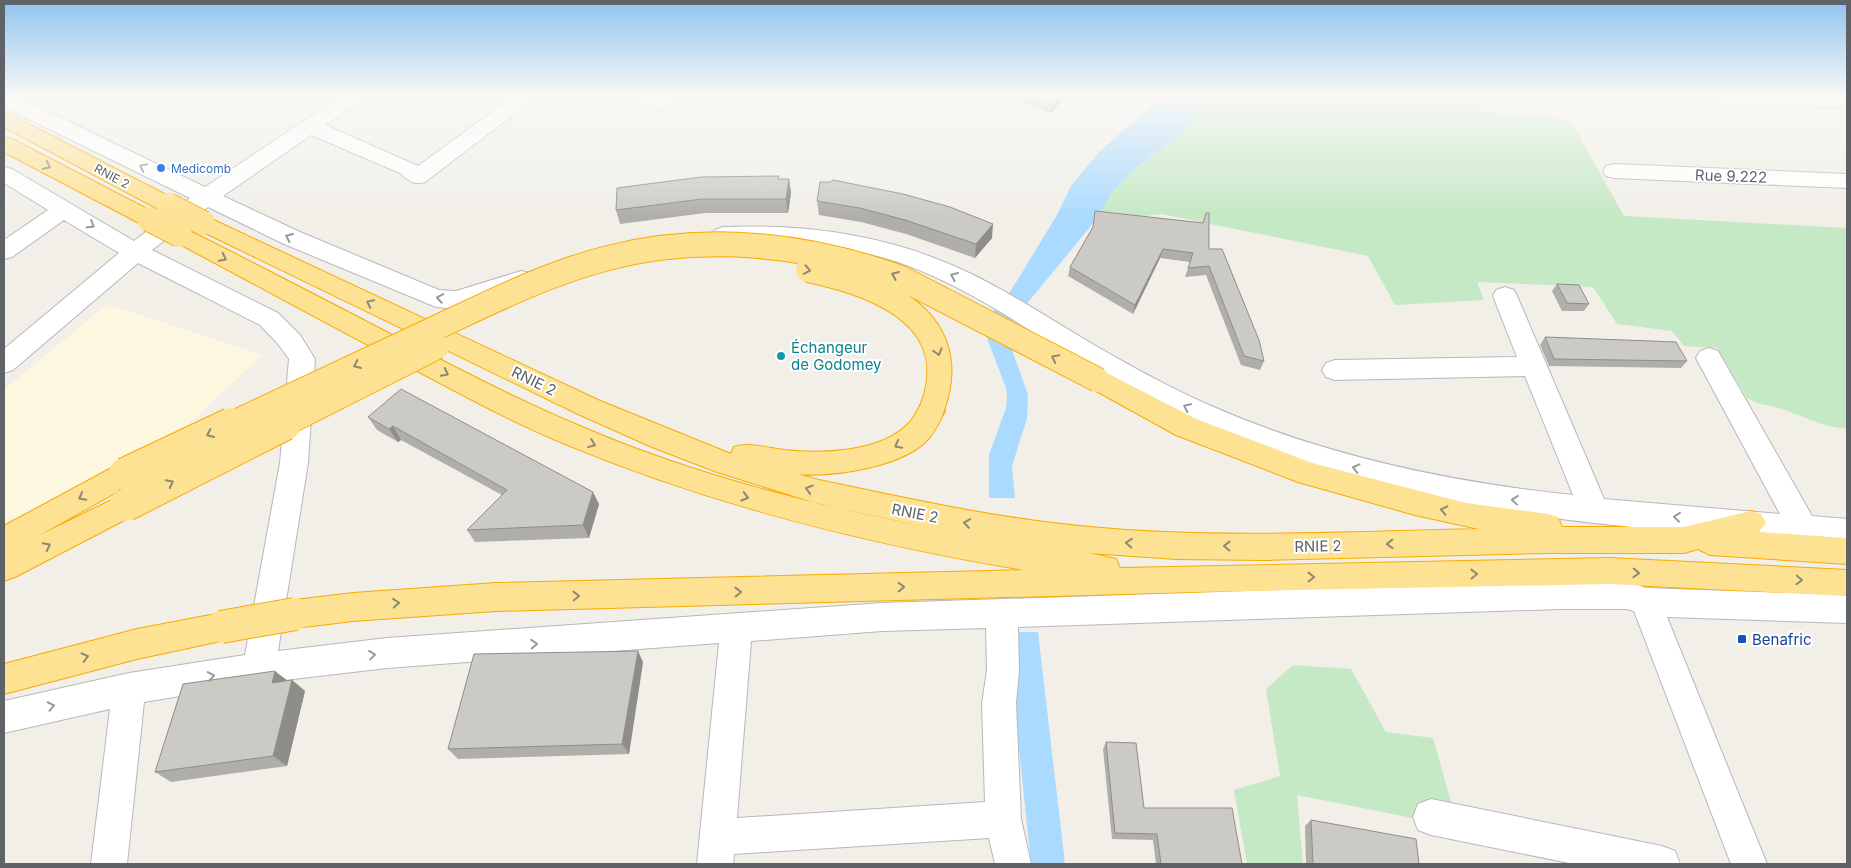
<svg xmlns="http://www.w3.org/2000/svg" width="1851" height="868" font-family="Inter,sans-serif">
<rect width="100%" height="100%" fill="#f1efe8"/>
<!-- commercial -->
<path fill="#fef7e0" d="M107,304L262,355L176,436L4,523V390Z"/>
<!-- green -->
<g fill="#c5e8c5">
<path d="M1208,95H1482L1486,111L1570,120L1624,216L1847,228V429L1824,425L1780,408L1760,404L1747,398L1717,348L1684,346L1672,331L1617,324L1593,287L1477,282L1484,300L1395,305L1368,256L1162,214L1094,222L1113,191L1133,170L1188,129Z"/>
<path d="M1293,665L1351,669L1386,732L1433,738L1458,827L1297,795L1303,864H1247L1234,790L1280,776L1266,689Z"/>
</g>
<!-- water -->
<g fill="#aadaff">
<path d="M1163,95H1208L1188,129L1133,170L1113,191L1094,222L1068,254L1005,330L1028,395L1027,418L1012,466L1015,498H989V455L1006,408L1007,397L1006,388L988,341L984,322L1006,298L1023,271L1057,215L1071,186L1098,153Z"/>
<path d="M1007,632H1038L1065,864H1031Z"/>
</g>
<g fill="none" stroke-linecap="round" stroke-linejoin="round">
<defs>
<g id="minor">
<path d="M4,95H13L205,187L343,95H368L365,99L325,125L418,166L515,95H539L425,182C413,185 409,181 400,173L311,135L223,196L300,232L439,290L456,291L521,271L530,273L533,279L530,285L507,294L456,309L436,307L284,244L208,207L152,250L278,313L300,335L315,359L308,463L278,651L387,638L882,603L1558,581H1627L1646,588L1847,595V623L1667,617L1767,864H1731L1634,611L1627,609H1558L1018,627L1019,671L1016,703L1021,819L1031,864H995L989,838L734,854L733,864H697L719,643L387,668L259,683L144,702L127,864H91L110,709L4,733V701L129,673L245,655L280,463L289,359L278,344L260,325L138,263L13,370L4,373V349L119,253L64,220L12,257L4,259V240L48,210L4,183V167L12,169L134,241L190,198L4,107ZM986,628L987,671L982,703L985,802L737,818L751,641L882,631Z"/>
<path d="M624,95H659L670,99L673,103L670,107L663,109L627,99Z"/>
<path d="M1667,95L1847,96V108L1677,101L1670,99Z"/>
<path d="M1614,164L1847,174V188L1614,178L1606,176L1603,171L1606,166Z"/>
<path d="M723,227C802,224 881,234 954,266C1000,286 1042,314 1084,339C1125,363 1166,386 1209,405C1324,456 1449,482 1573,495L1525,376L1335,380L1326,377L1322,370L1326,363L1335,360L1517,357L1493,296L1496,290L1505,287L1514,290L1517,296L1604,499L1780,514L1696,358L1700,351L1709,348L1718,351L1812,516L1847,519V543C1638,531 1408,515 1214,431C1163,409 1114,382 1066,353C1012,319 959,283 898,262C859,249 816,244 774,242C755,241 733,246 715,240L711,235L715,230Z"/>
<path d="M1431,799L1662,846L1675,851L1680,864H1574L1431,835L1418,830L1413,817L1418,804Z"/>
</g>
<g id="highway">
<path d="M4,113L11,115L176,200L179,205L176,210L168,212L160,210L4,127Z"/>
<path d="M4,137L12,139L157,214L160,219L157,224L149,227L141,224L4,152Z"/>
<path d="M203,215L598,400L731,454L734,447C750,442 767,448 784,450C821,454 881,453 909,423C914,418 917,410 921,404L931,401L941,404L945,411C940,420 936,430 929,438C905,467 833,477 798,474L819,480C909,499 999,519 1090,527C1219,539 1349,532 1479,529L1415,515L1298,482L1176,435L1089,387L1085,380L1089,373L1098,370L1107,373L1196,419L1312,463L1466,503L1548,514L1558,517L1562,527H1684L1751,511L1761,514L1766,523L1759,532L1847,538V564L1710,555L1698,549L1684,553H1546L1264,560L1177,559L1089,553L1116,559L1120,568L1609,558L1847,570V596L1609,584L1196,592L496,611L353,621L295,628L284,624L279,614L284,604L295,600L353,593L496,583L1024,570C868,544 716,506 570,446C510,422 454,390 396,360C321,320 247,280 172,240L168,235L172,230L180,227L188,230C260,266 331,303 402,340C463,371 523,403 587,429C695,475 810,504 926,527L819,504L717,472L652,447L578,414L195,228L191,223L195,218Z"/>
<path d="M125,462L135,466L139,474L135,482L38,536L126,493L136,496L141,505L136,514L15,577L4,581V553L7,551L4,553V526L115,466Z"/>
<path d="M221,613L232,617L237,627L232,637L221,641L137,659L4,694V664L137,629Z"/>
</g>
</defs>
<!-- minor casing -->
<use href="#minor" stroke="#b5b8bc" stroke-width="2"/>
<!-- highway casing -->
<use href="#highway" stroke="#f9ab00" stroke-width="2"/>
<!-- minor -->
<use href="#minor" fill="#fff" fill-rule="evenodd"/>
<!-- highway -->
<use href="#highway" fill="#fde293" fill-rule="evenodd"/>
<defs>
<g id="highway-bridge-far1">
<path d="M168,205L203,223"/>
<path d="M149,219L180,235"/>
<path d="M808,270C881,285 967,320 931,411"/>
<path d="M229,425C295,394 361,363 427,332C485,305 545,274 608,258C706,233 807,244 901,278L1098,380"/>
<path d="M283,425L437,347"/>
</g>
<g id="highway-bridge">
<path d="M125,474L231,424"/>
<path d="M126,505L285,424"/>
<path d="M221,627L295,614"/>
</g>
</defs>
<!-- highway-bridge-far1 casing -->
<use href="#highway-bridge-far1" stroke="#f9ab00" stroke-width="26" stroke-linecap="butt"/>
<!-- highway-bridge casing -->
<use href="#highway-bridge" stroke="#f9ab00" stroke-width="34" stroke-linecap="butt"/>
<!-- highway-bridge-far1 -->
<use href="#highway-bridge-far1" stroke="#fde293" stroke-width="24"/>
<!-- highway-bridge -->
<use href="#highway-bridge" stroke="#fde293" stroke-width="32"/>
</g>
<!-- wall -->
<g fill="#afaea9">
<path d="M1019,95H1068L1051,113L1018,101Z"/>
<path d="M779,176V179H789L791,193L788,213H705L620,224L616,210Z"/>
<path d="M830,182L992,238L975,258L906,234L861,222L819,215L817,201Z"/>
<path d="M1095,211L1209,249L1264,361L1260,370L1241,365L1206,275L1185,277L1190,262L1160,258L1133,314L1068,276L1070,267L1093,228Z"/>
<path d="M1557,284L1589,304L1584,311H1562L1552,291Z"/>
<path d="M1545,337L1687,361L1681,368L1549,366L1540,345Z"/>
<path d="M368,417L599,504L589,538L475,542L467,530L502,495L401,440L398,442L377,430Z"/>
<path d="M643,662L629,754L458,759L448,749Z"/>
<path d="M292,680L305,691L287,766L171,782L155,772L288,681Z"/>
<path d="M1106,742L1144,808L1242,864H1156L1153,840L1112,839L1103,749Z"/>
<path d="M1311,820L1419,864H1306L1305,826Z"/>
</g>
<!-- shaded-wall -->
<g fill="#8f8d8a">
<path d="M882,95H897L896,97L882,99Z"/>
<path d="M1062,95H1068L1051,113L1052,106Z"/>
<path d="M789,179L791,193L788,213L786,199Z"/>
<path d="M993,224L992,238L975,258L976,244Z"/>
<path d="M1163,249L1160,258L1133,314L1135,305Z"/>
<path d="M393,426L401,440L398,442L389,429Z"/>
<path d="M593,492L599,504L589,538L583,525Z"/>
<path d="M638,651L643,662L629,754L622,744Z"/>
<path d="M275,671L288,681L272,683Z"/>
<path d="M292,680L305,691L287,766L273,756Z"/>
</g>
<!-- building -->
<g fill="#cccac5" stroke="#8f8d8a">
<path d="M1020,95H1062L1052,106Z"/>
<path d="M779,176L778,179H789L786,199H702L616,210L617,188L701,177Z"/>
<path d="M833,180L903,194L950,207L993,224L976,244L905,220L860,208L817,201L820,182H830Z"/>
<path d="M1095,211L1203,223L1206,213H1209V249H1222L1259,340L1264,361L1244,356L1209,266L1188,268L1193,253L1163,249L1135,305L1070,267L1093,227Z"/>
<path d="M1557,284L1579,285L1589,304L1567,303Z"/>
<path d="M1545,337L1676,342L1687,361L1554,359Z"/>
<path d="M401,389L593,492L583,525L467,530L507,490L393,426L389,429L368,417Z"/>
<path d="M638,651L622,744L448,749L474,654Z"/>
<path d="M275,671L272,683L292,680L273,756L155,772L183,684Z"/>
<path d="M1106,742L1136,743L1144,808H1232L1242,864H1161L1157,834L1115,833Z"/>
<path d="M1311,820L1416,839L1419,864H1313Z"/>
</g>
<!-- one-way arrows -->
<defs><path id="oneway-chevron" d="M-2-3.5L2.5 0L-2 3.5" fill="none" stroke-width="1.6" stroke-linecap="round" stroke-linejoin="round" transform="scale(1.25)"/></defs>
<g stroke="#8e8975">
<use href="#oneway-chevron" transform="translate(47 166) rotate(28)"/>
<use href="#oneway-chevron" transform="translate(223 258) rotate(27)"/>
<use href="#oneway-chevron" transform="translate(807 270) rotate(11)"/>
<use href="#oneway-chevron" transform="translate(895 275) rotate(-157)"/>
<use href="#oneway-chevron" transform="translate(370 303) rotate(-154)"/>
<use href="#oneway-chevron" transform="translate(938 352) rotate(74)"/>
<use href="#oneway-chevron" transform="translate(1055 358) rotate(-153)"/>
<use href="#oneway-chevron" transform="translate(357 365) rotate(155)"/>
<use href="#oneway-chevron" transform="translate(445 373) rotate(27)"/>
<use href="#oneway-chevron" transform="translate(210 434) rotate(155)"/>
<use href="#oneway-chevron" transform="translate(592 444) rotate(22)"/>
<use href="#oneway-chevron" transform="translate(898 445) rotate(152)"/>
<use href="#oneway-chevron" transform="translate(170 483) rotate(-27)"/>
<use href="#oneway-chevron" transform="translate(809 489) rotate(-163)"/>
<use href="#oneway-chevron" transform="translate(82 497) rotate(152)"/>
<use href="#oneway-chevron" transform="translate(745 497) rotate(16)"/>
<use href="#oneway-chevron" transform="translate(1444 510) rotate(-167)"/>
<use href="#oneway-chevron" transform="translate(967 523) rotate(-171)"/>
<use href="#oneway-chevron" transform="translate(1129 543) rotate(-176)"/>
<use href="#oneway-chevron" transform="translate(1390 544) rotate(178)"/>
<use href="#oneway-chevron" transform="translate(47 546) rotate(-27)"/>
<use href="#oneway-chevron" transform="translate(1227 546) rotate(-179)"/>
<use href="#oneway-chevron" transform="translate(1636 573) rotate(2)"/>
<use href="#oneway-chevron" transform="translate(1474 574) rotate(-1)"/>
<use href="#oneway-chevron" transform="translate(1311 577) rotate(-1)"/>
<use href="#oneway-chevron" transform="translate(1799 580) rotate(3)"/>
<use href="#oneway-chevron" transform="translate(901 587) rotate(-2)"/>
<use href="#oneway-chevron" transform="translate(738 592) rotate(-1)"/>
<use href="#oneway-chevron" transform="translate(576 596) rotate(-1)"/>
<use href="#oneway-chevron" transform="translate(396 603) rotate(-5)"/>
<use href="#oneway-chevron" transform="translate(85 657) rotate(-14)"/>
</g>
<g stroke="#979a9d">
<use href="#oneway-chevron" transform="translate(143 167) rotate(-154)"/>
<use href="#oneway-chevron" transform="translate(91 225) rotate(31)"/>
<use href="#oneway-chevron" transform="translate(289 237) rotate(-155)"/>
<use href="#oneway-chevron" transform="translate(954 276) rotate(-156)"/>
<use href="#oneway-chevron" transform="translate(440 298) rotate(-170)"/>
<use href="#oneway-chevron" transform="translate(1187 407) rotate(-154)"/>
<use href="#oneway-chevron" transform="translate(1356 468) rotate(-166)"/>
<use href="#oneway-chevron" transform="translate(1515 500) rotate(-174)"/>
<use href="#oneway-chevron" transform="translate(1677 517) rotate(-174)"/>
<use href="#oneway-chevron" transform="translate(534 644) rotate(-4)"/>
<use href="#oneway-chevron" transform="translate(372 655) rotate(-7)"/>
<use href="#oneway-chevron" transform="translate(211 676) rotate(-10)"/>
<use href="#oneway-chevron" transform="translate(51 706) rotate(-12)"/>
</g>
<!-- sky -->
<linearGradient id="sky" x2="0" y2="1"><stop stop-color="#8fc3f1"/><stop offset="0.44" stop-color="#f9f8f5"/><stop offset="1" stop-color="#f9f8f5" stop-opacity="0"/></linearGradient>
<rect width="1851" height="217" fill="url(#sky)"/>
<!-- markers -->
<circle fill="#3f7fe0" stroke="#fff" stroke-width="2" cx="161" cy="168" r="5"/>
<circle fill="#0f9aa8" stroke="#fff" stroke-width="2" cx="781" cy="356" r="5"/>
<rect fill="#1a4fb4" stroke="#fff" stroke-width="2" x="1737" y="634" width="10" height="10" rx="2.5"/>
<g text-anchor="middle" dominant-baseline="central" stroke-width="4" stroke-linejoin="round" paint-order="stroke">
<!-- far-shop labels -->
<g font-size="12" fill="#366cbe" stroke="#fff" text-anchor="start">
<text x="171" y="168">Medicomb</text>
</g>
<!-- far-street labels -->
<g font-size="12" fill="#5f6368" stroke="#fff">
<text transform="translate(112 176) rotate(28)">RNIE 2</text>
</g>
<!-- street labels -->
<g font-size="15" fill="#5f6368" stroke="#fff">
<text transform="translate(1731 176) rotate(2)">Rue 9.222</text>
<text transform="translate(534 381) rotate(26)">RNIE 2</text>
<text transform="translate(915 513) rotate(11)">RNIE 2</text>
<text transform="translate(1318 546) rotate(-1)">RNIE 2</text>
</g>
<!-- culture labels -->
<g font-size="15" fill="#0d838f" stroke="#fff" text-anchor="start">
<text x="791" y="347">Échangeur<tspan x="791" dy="17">de Godomey</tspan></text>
</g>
<!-- transit labels -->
<g font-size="15" fill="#164399" stroke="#fff" text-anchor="start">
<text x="1752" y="639">Benafric</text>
</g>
</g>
<!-- border -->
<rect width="1851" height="868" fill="none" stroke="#5f6368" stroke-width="10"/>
</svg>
